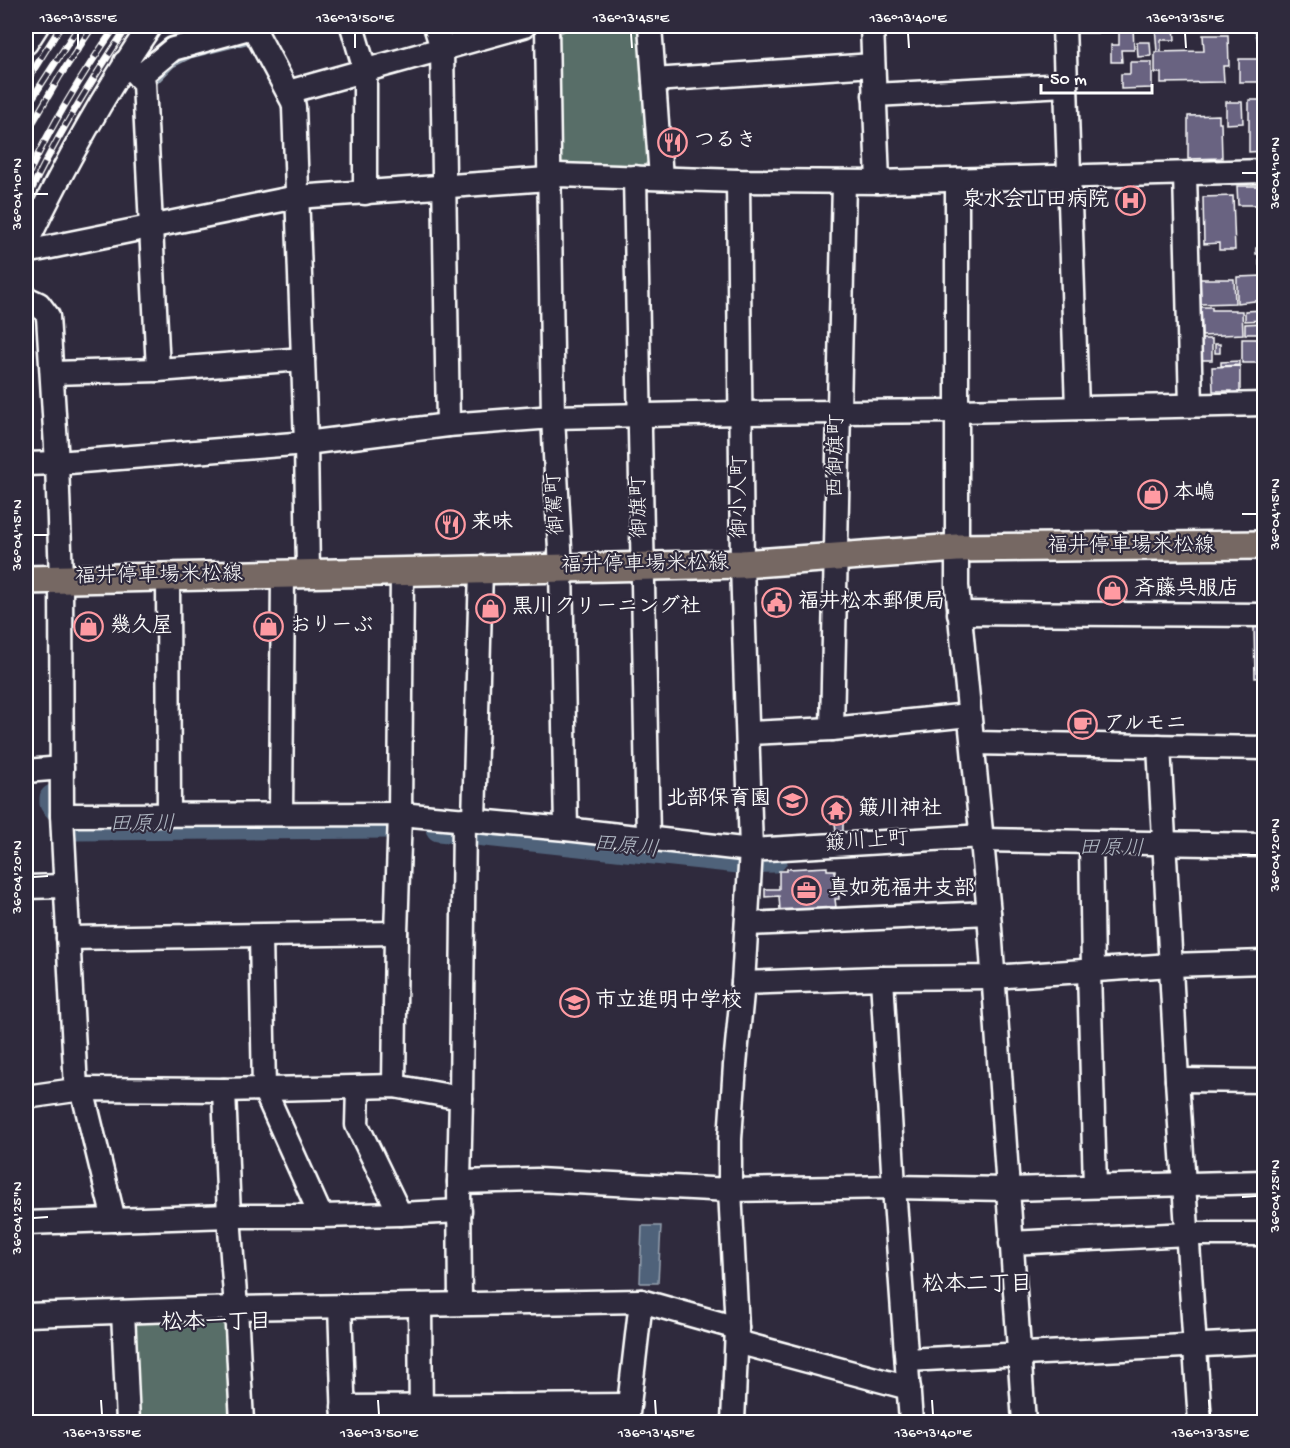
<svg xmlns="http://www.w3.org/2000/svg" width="1290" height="1448" font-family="'Gochi Hand','Klee One',sans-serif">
<rect width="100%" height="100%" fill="#2f2a3d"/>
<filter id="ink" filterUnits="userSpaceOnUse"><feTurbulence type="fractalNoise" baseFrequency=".0167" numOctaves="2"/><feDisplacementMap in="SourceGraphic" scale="12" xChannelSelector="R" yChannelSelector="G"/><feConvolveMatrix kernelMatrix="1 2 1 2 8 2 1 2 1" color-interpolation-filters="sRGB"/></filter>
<g filter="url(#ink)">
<!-- green -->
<g fill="#596e67" stroke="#acb6b3" stroke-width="1.5">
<path d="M573,26H641L651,158L643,167L564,166L554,155L555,36Z"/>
<path d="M236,1308L242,1422H128L123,1312Z"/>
</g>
<!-- water -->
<path fill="#4f627a" stroke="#95a1af" stroke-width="1.5" d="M642,1226H661L658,1283H640Z"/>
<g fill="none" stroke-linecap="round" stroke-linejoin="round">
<!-- stream -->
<g stroke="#95a1af" stroke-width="4.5">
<path d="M1255,26L1264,57"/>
<path d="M266,31L272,26"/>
<path d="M153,85L173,65L191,56L247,42"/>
</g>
<!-- river -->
<g stroke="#4f627a" stroke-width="27">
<path d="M53,798V803L74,827L395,825"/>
<path d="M439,828L739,860L774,859"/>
</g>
</g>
<!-- building -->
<g fill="#696381" stroke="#fff" stroke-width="1.5">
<rect x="1074" y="26" width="25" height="7"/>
<path d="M1119,26H1133L1134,50H1121L1122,62H1111V45H1119Z"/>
<path d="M1155,26H1174L1175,40H1161V52H1157Z"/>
<path d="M1203,35H1228L1229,66H1223L1224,82L1161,83V73H1155V52L1204,51Z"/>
<path d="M1137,42H1150L1151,56L1138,57Z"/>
<rect x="1239" y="59" width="25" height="23"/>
<path d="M1130,62H1152V88L1121,89V74H1130Z"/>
<path d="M1249,100H1264V151L1249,152Z"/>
<path d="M1226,102H1242L1243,123L1226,124Z"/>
<path d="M1219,115V123H1221L1222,158L1188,159V116Z"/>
<path d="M1237,186H1264V205H1238Z"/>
<path d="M1233,196L1235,250H1219V243L1204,244L1203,197Z"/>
<path d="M1256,248H1264V265H1259V254H1256Z"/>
<path d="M1264,276V300L1237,303V277Z"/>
<path d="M1200,279H1234L1235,303L1201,304Z"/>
<path d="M1201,307H1212V310H1235V311H1242L1243,334L1202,336Z"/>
<path d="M1264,310V320L1245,321V311Z"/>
<path d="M1264,323V334H1245V324Z"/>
<path d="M1259,336H1264V363H1242V339H1259Z"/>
<rect x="1199" y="339" width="13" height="21"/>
<rect x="1215" y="344" width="5" height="9"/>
<path d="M1239,361V365L1221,366V362Z"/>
<path d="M1240,366V393L1231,394V391H1213L1212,367Z"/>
<path d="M1254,626H1264V677L1255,678Z"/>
<path d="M832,799H844V802H848L849,818H846V822H843V831L836,832L835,823H831V819H828V802H832Z"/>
<path d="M827,867V870H835V876H838L839,899H835L836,907H828V910L790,912V910H780L779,896L765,897V889H779V871H787V869Z"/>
</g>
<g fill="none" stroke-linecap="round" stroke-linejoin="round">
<defs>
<g id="minor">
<path d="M352,26L365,70V193"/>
<path d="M435,26L442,48L448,425"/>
<path d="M547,26L553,417L561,568L566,829"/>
<path d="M650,26L661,178"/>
<path d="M872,26L878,182"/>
<path d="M1064,26L1077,408"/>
<path d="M26,43L37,26"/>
<path d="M125,62L144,83L158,370"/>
<path d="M139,77L173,49L253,27L293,102L294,107L306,443L308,573"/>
<path d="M654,80L873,65"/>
<path d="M288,92L524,26"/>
<path d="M874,95L1066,85"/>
<path d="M1185,174L1191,405"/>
<path d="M635,177L648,837"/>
<path d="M957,180V586L989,913L1024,1422"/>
<path d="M26,244C62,169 103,95 150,26"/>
<path d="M26,252L297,197L548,179L558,175L738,181L878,182L1264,171"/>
<path d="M26,298L39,304L48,316L57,463L61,579L62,815L76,1089"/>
<path d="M52,373L158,370L303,359"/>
<path d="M26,464L57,463L306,443L448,425L553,417L740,413L957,411L1264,404"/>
<path d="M168,577L169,815"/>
<path d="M959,613L1264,615"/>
<path d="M832,729L844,182"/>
<path d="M748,733L832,729L969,715"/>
<path d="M973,743L1264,748"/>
<path d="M1159,746L1177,1080L1200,1422"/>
<path d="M26,771L62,768"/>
<path d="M281,814L283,574"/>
<path d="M62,815L400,814L566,829L751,850L983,836"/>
<path d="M474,820L481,570"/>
<path d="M983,840L1264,845"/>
<path d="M1091,843L1093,970"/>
<path d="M26,887L65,886"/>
<path d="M747,924L989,913"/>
<path d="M261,936L264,1089L321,1216"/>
<path d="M68,938L396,933"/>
<path d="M1089,971L1095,1186"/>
<path d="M882,978L894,1187L911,1422"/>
<path d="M743,983L882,978L993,977L1171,965L1264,962"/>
<path d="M1177,1080L1264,1081"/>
<path d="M394,1086L396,933L400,814L402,572"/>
<path d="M358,1087L357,1125L400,1214"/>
<path d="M82,1089L114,1220"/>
<path d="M224,1090L229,1216L236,1308L242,1422"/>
<path d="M26,1097L82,1089L224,1090L394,1086L461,1098L459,1182L460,1304"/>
<path d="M461,1098L464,819"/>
<path d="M459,1182L537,1180L730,1190L894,1187L1007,1189L1264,1182"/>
<path d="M26,1223L229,1216H321L400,1214L460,1211"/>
<path d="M1011,1243L1188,1234H1264"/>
<path d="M420,1305L421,1422"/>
<path d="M340,1306L344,1421"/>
<path d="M123,1312L128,1422"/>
<path d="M26,1315L236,1308L641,1301L737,1328"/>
<path d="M737,1342L909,1388"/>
<path d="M907,1360L1264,1342"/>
<path d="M343,1407L507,1406"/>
<path d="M506,1422L507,1406L629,1405"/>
<path d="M627,1422L641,1301"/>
<path d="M733,1422L737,1328L730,1190V1139L735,1065L743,983L751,850L742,564L738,181"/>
</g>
<path id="major" d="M26,580L742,564L957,548L1264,545"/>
</defs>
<!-- minor casing -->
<use href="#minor" stroke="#fff" stroke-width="27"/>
<!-- major casing -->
<use href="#major" stroke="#fff" stroke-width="32"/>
<!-- minor -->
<use href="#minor" stroke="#2f2a3d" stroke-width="22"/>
<!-- major -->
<use href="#major" stroke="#766864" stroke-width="27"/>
<defs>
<g id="rail">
<path d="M26,82L61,26"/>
<path d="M26,108L79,26"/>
<path d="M26,134L60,76L93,26"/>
<path d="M26,179C51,126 82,74 116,26"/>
<path d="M26,201C55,139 90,82 128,26"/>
</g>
</defs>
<!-- rail casing -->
<use href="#rail" stroke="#fff" stroke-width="7"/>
<!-- rail -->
<use href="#rail" stroke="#2f2a3d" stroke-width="4.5" stroke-dasharray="14" stroke-linecap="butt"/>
</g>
</g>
<!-- ticks -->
<path fill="none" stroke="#fff" stroke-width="2" d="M78,33V48M355,33V48M631,33L632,48M908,33L909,48M1185,33L1186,48M1242,173H1257M33,194H48M1242,514H1257M33,535H48M1242,855H1257M33,877L48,876M1242,1197L1257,1196M33,1218L48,1217M101,1400L102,1415M378,1400L379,1415M655,1400L656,1415M932,1400L933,1415M1209,1400L1210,1415"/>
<!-- icons -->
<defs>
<symbol id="restaurant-ring" viewBox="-11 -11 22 22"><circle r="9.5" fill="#2f2a3d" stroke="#ff9aa2" stroke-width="1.5"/><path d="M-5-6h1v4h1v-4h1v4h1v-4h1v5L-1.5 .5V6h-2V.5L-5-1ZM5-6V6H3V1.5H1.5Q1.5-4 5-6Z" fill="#ff9aa2"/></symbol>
<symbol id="hospital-ring" viewBox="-11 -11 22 22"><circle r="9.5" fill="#2f2a3d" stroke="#ff9aa2" stroke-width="1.5"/><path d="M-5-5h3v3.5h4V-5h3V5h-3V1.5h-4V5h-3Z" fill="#ff9aa2"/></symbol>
<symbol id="shop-ring" viewBox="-11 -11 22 22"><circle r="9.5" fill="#2f2a3d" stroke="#ff9aa2" stroke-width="1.5"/><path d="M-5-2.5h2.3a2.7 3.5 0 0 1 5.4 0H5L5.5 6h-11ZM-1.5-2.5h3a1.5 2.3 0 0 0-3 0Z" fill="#ff9aa2"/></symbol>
<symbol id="civic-ring" viewBox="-11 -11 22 22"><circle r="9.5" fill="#2f2a3d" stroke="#ff9aa2" stroke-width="1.5"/><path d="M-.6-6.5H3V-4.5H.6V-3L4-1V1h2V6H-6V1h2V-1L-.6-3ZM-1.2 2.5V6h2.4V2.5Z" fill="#ff9aa2"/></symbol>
<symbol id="cafe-ring" viewBox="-11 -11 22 22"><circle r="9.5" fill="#2f2a3d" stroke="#ff9aa2" stroke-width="1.5"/><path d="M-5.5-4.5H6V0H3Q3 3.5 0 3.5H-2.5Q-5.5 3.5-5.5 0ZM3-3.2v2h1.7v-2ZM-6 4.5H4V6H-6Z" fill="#ff9aa2"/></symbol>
<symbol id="school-ring" viewBox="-11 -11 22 22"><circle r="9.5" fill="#2f2a3d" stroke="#ff9aa2" stroke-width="1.5"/><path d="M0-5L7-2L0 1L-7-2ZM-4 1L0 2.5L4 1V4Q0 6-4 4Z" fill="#ff9aa2"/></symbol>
<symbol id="temple-ring" viewBox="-11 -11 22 22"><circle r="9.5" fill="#2f2a3d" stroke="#ff9aa2" stroke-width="1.5"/><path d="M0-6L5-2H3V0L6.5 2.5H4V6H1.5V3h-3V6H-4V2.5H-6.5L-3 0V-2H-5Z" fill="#ff9aa2"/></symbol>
<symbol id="office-ring" viewBox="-11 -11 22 22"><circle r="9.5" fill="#2f2a3d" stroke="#ff9aa2" stroke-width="1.5"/><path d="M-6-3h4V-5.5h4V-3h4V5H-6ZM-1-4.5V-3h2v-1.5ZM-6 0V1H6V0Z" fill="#ff9aa2"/></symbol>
</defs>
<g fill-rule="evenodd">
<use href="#restaurant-ring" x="656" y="126" width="33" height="33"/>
<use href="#hospital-ring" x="1114" y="184" width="33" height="33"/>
<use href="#shop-ring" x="1136" y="478" width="33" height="33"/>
<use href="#restaurant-ring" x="434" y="508" width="33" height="33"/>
<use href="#shop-ring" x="1096" y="574" width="33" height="33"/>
<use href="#civic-ring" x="760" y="586" width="33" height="33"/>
<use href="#shop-ring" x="474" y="592" width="33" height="33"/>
<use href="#shop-ring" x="72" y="610" width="33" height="33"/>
<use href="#shop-ring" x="252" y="610" width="33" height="33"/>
<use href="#cafe-ring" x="1066" y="708" width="33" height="33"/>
<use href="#school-ring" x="776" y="784" width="33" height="33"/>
<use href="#temple-ring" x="820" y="794" width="33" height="33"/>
<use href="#office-ring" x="790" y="874" width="33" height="33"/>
<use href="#school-ring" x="558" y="986" width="33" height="33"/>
</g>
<g text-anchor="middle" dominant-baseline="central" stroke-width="4.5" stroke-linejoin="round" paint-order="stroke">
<!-- poi labels -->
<g font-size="21" font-weight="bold" fill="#fff" stroke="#2f2a3d" text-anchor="start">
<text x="694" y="142">つるき</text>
<text x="1109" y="201" text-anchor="end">泉水会山田病院</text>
<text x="1173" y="494">本嶋</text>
<text x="471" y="524">来味</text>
<text x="1134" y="590">斉藤呉服店</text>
<text x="798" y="603">福井松本郵便局</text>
<text x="512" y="608">黒川クリーニング社</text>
<text x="110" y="627">幾久屋</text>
<text x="290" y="627">おりーぶ</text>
<text x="1104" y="725">アルモニ</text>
<text x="771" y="800" text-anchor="end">北部保育園</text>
<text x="858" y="810">簸川神社</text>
<text x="828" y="890">真如苑福井支部</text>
<text x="595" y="1002">市立進明中学校</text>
</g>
<!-- street labels -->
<g font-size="21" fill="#fff" stroke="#2f2a3d">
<text transform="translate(838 456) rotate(-89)">西御旗町</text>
<text transform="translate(741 497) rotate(-90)">御小人町</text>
<text transform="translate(557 504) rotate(-93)">御駕町</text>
<text transform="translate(641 507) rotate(-91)">御旗町</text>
<text x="1131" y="547">福井停車場米松線</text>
<text transform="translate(645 566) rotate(-1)">福井停車場米松線</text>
<text transform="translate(159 577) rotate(-1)">福井停車場米松線</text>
<text transform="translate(867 843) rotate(-4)">簸川上町</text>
</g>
<!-- water labels -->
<g font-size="22" font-style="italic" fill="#b0b8c3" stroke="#2f2a3d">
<text x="142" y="826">田原川</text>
<text transform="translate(626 848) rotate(6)">田原川</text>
<text transform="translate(1111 850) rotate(1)">田原川</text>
</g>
<!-- neighbourhood labels -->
<g font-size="22" font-weight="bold" fill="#fff" stroke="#2f2a3d">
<text x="977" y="1286">松本二丁目</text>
<text x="216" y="1324">松本一丁目</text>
</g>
</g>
<!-- margin -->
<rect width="1290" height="1448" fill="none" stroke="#2f2a3d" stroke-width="66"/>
<!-- scale -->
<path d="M1041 84v9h111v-9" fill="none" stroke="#ffffff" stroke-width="3"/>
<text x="1050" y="84" font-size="18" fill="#ffffff" stroke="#2f2a3d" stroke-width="4.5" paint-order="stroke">50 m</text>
<rect x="33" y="33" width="1224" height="1382" fill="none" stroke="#fff" stroke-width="2"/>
<g font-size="15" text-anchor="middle" fill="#fff">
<text x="78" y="22">136°13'55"E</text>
<text x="355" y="22">136°13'50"E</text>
<text x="631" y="22">136°13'45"E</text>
<text x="908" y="22">136°13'40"E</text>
<text x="1185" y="22">136°13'35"E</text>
<text transform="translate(1274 173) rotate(-90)" y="5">36°04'10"N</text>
<text transform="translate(16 194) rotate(-90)" y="5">36°04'10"N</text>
<text transform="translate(1274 514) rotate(-90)" y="5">36°04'15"N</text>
<text transform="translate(16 535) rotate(-90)" y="5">36°04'15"N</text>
<text transform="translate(1274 855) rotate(-90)" y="5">36°04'20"N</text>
<text transform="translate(16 877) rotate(-90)" y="5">36°04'20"N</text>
<text transform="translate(1274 1196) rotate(-90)" y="5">36°04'25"N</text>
<text transform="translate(16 1218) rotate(-90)" y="5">36°04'25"N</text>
<text x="102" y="1437">136°13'55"E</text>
<text x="379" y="1437">136°13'50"E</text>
<text x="656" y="1437">136°13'45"E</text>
<text x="933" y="1437">136°13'40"E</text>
<text x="1210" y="1437">136°13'35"E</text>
</g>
</svg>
